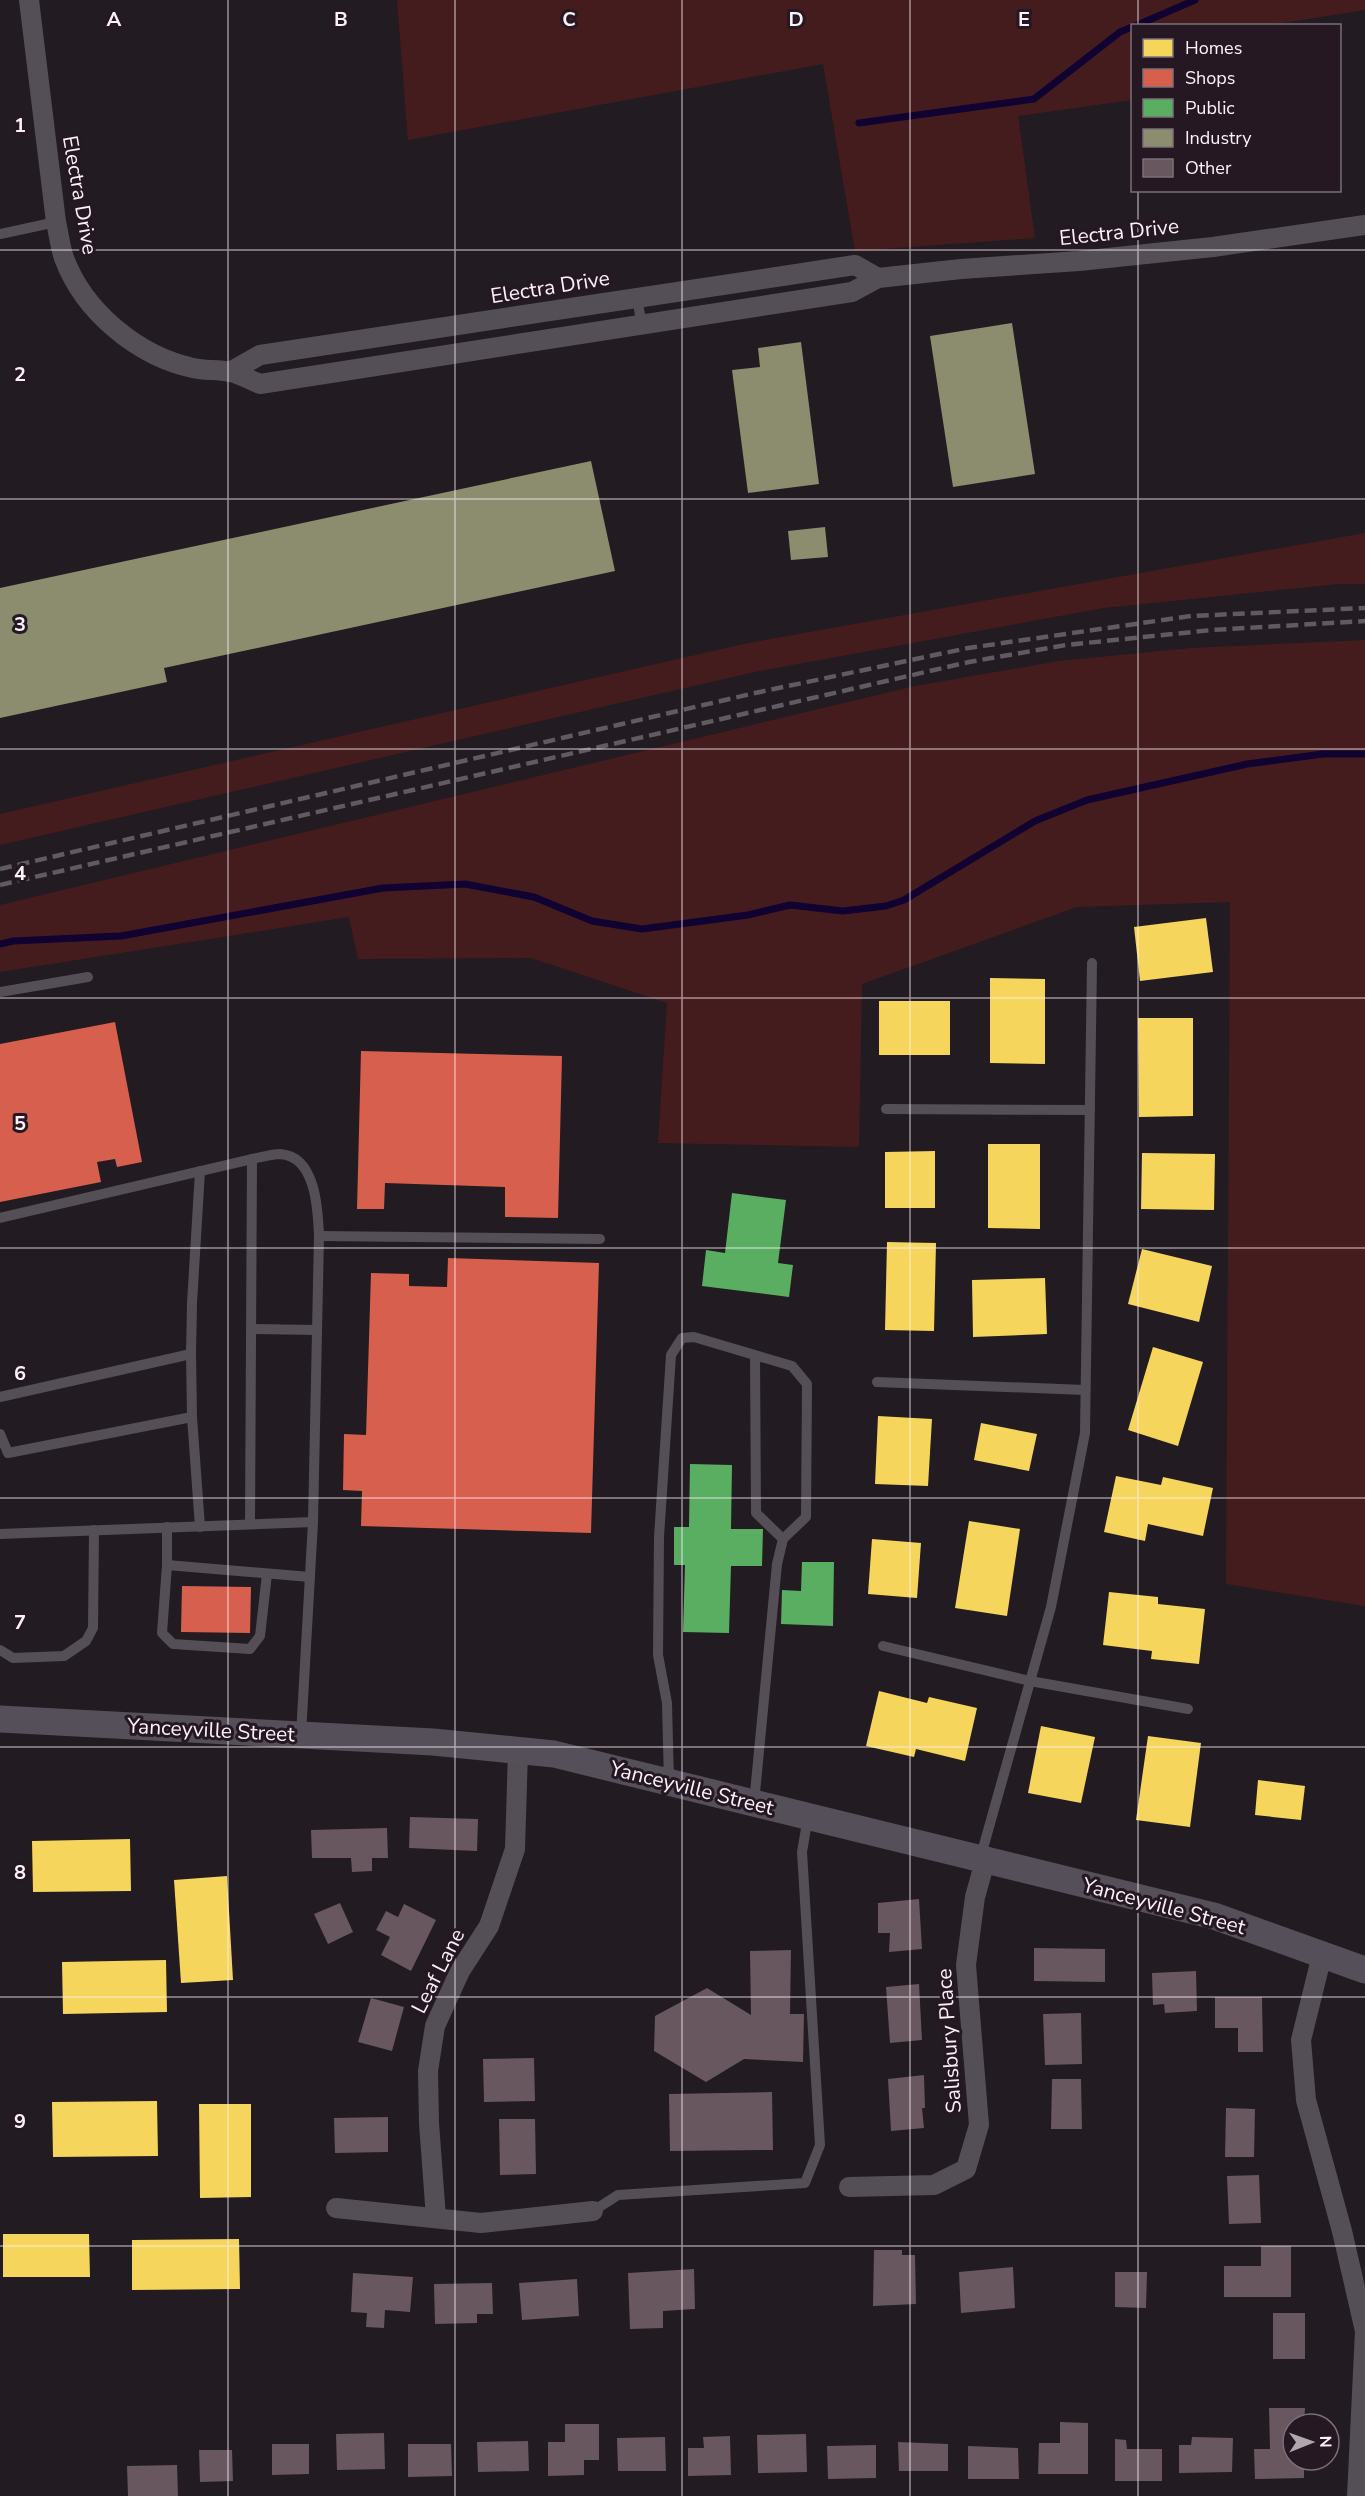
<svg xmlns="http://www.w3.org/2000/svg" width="1365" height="2496" font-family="'Nunito Sans',sans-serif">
<rect width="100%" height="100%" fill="#221b21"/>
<!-- green -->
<g fill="#451c1e">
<path d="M397,0H1365V10L1263,26H1132V100L1018,116L1035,238L855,251L823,64L408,140Z"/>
<path d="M1365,533V584H1339L1104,608L759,671L0,845V814L748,643Z"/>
<path d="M1365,640V1606L1226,1584L1230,902L1077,907L862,984L859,1147L658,1143L667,1003L531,958L358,959L349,917L0,972V905L915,686L1059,661L1191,648Z"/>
</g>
<!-- homes -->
<g fill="#f6d55c">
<path d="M1206,918L1213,972L1140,981L1134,927Z"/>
<path d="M990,978L1045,979V1064L990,1063Z"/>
<rect x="879" y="1001" width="71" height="54"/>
<path d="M1138,1018H1193V1116L1139,1117Z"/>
<path d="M988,1144H1040V1229L988,1228Z"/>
<path d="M935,1151V1208H885V1152Z"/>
<path d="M1142,1153L1215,1154L1214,1210L1141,1209Z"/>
<path d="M887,1242L936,1243L934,1331L885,1330Z"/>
<path d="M1142,1249L1212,1266L1199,1322L1128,1304Z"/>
<path d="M1045,1278L1047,1334L973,1337L972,1280Z"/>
<path d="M1153,1347L1203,1362L1178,1446L1128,1430Z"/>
<path d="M878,1416L932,1419L928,1486L875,1484Z"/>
<path d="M981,1423L1037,1434L1029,1471L974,1460Z"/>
<path d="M1116,1476L1161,1485L1163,1477L1213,1488L1203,1536L1148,1524L1145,1541L1104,1532Z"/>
<path d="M969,1521L1020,1529L1007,1616L955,1608Z"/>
<path d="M872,1539L921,1543L917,1598L868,1594Z"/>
<path d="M1109,1592L1158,1597V1604L1205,1609L1199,1664L1151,1659L1152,1651L1103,1645Z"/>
<path d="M879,1691L927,1703L929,1697L977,1708L965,1761L916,1749L914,1757L866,1746Z"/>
<path d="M1041,1726L1095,1737L1081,1803L1028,1793Z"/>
<path d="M1148,1736L1201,1743L1190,1827L1136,1820Z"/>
<path d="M1258,1780L1305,1786L1301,1820L1255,1815Z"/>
<path d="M130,1839L131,1891L33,1892L32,1841Z"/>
<path d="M227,1876L233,1980L181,1983L174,1880Z"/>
<path d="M166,1960L167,2012L63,2014L62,1962Z"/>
<path d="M157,2101L158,2156L53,2157L52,2102Z"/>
<path d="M199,2104H251V2197L200,2198Z"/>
<path d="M3,2234H89L90,2277H3Z"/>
<path d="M239,2239L240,2289L132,2290V2240Z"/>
</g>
<!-- shops -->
<g fill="#d6604d">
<path d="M115,1022L142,1162L117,1167L115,1159L97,1162L101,1182L0,1202V1044Z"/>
<path d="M361,1051L562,1056L558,1218L505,1217V1187L385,1183L384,1209H357Z"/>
<path d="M448,1258L599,1263L591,1533L361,1526L362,1491L343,1490L344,1434L366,1435L371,1273L409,1274V1286L447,1287Z"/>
<path d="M182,1586L251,1587L250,1633L181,1632Z"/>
</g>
<!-- public -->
<g fill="#5aae61">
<path d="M732,1193L786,1200L778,1263L793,1265L789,1297L702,1286L706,1250L725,1253Z"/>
<path d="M690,1464L732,1465L731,1529H763L762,1566H731L729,1633L683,1632L685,1565H674V1527H689Z"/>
<path d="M802,1562H834L833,1626L781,1624L782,1590L801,1591Z"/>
</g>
<!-- industry -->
<g fill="#8c8c6e">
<path d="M1012,323L1035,474L953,487L930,336Z"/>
<path d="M801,342L819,484L748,493L732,370L760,367L758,348Z"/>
<path d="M591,461L615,571L164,668L167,682L0,718V588Z"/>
<path d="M825,527L828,557L791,560L788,531Z"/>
</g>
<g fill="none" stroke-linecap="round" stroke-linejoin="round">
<!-- stream -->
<g stroke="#100231" stroke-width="7">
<path d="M1135,26L1195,0"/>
<path d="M859,123L1034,99L1120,32L1132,27"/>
<path d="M0,944L13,941L121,936L383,888L465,884L534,897L592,921L642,929L748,915L790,905L843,911L886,906L904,900L1035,821L1087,800L1247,764L1323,754H1365"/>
</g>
</g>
<!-- building -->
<g fill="#68575f">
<path d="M410,1817L478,1819L477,1851L409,1848Z"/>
<path d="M387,1828L388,1858H372V1871L352,1872L351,1858H312L311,1830Z"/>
<path d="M919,1899L922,1949L889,1952L890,1933H878V1903Z"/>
<path d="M340,1903L353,1932L328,1944L314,1914Z"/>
<path d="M404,1904L436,1920L411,1971L381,1955L390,1937L376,1930L386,1911L398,1917Z"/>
<path d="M1034,1948L1105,1949V1982L1034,1981Z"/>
<path d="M791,1950L790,2014H804L803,2062L744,2059L706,2082L654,2051L655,2016L707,1988L751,2015L750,1951Z"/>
<path d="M1196,1971L1197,2011L1165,2013L1164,2004L1153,2005L1152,1973Z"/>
<path d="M919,1984L922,2040L890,2043L886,1987Z"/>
<path d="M1215,1997H1262L1263,2052H1238V2028H1215Z"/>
<path d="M371,1998L404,2007L392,2051L358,2042Z"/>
<path d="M1081,2013L1082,2064L1045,2065L1043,2014Z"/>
<path d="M534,2058L535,2101L484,2102L483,2059Z"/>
<path d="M924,2075L925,2108H922L924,2128L891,2131L888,2079Z"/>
<path d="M1052,2079H1081L1082,2129H1051Z"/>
<path d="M772,2092L773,2150L670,2151L669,2094Z"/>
<path d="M1226,2108L1255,2109L1254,2157H1225Z"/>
<path d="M388,2117V2152L335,2153L334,2118Z"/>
<path d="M499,2119H535L536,2174L500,2175Z"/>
<path d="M1259,2175L1261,2223L1229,2224L1227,2176Z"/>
<path d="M1261,2246H1291V2297H1224V2266H1261Z"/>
<path d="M874,2250H902V2255H915L916,2304L873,2306Z"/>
<path d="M1013,2267L1015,2308L961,2313L959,2272Z"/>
<path d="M694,2269L695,2309L663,2311V2328L630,2329L628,2273Z"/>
<path d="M1115,2272H1147L1146,2308L1115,2307Z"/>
<path d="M353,2273L413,2277L410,2312L385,2310L384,2328L366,2327L367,2313L351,2312Z"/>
<path d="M577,2279L579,2316L522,2320L519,2283Z"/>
<path d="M492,2283L493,2314H477V2323L435,2324L434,2284Z"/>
<rect x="1273" y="2313" width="32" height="46"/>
<path d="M1269,2408H1305L1304,2424H1293V2460H1304V2478L1255,2479L1254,2449H1270Z"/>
<path d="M1060,2422L1088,2423V2474H1038L1039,2443H1060Z"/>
<path d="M565,2424H599V2460H584V2475L548,2476V2442H565Z"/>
<path d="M384,2433L385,2469L337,2470L336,2434Z"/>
<path d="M806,2434L807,2472L758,2473L757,2435Z"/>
<path d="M730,2436L731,2475L688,2476V2448H704L703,2437Z"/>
<path d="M665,2437L666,2471H618L617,2438Z"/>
<path d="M1192,2437L1233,2438L1232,2472L1179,2473V2445H1191Z"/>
<path d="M1115,2439L1126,2440L1127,2449H1162V2481H1115Z"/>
<path d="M528,2441L529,2471L478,2472L477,2442Z"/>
<path d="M898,2442L948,2444V2471H899Z"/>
<path d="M272,2444H309V2474L272,2475Z"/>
<path d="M408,2444H451L452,2476L408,2477Z"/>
<path d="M876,2445V2478L828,2479L827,2446Z"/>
<path d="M968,2446L1018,2448L1019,2479H968Z"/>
<path d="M199,2450H232L233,2481L200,2482Z"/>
<path d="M177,2465L178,2496H128L127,2466Z"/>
</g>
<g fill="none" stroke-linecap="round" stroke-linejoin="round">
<!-- lane -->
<g stroke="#544f57" stroke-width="10">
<path d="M0,234L56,222"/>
<path d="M637,298L642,326"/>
<path d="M0,992L88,977"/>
<path d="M886,1109L1090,1110"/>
<path d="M0,1218L261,1157C267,1156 274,1154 280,1154C316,1156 318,1210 319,1236L313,1522L301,1735"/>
<path d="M319,1236L600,1239"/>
<path d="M251,1329L317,1330"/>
<path d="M191,1354L192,1417L200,1527"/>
<path d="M755,1356L756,1513L783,1539"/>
<path d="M877,1382L1085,1390"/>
<path d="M0,1397L191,1354L192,1303L200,1171"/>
<path d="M0,1434L8,1453L192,1417"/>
<path d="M250,1524L252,1159"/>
<path d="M167,1527V1565"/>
<path d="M0,1534L313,1522"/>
<path d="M267,1574L260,1636L250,1649L173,1644L162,1633L167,1565L310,1577"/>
<path d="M883,1646L1030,1681L1188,1709"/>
<path d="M0,1650L13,1658L64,1656L86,1641L93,1628L94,1530"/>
<path d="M669,1782L667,1703L658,1655L659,1537L671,1355L682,1338L694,1337L792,1366L807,1384L806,1517L783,1539L777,1564L754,1803"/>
<path d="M980,1859L1051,1607L1085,1433L1092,963"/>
<path d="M593,2211L618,2195L805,2183L820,2145L802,1852L808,1817"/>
</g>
<!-- street -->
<g stroke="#544f57" stroke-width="20">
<path d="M29,0L56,222C59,234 60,247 64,258C84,312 138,356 193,368C205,371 218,369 230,372C240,374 250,380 260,384L852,292L878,278L961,269L1079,261L1213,247L1365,225"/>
<path d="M230,372L260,355L855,265L878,278"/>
<path d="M1322,1955L1301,2040L1306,2100L1342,2231L1365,2331L1357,2496"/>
<path d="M849,2187L934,2185L966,2169L979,2125L966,1965L975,1897L985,1861"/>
<path d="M336,2208L481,2223L593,2211"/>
<path d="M436,2218L429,2123L428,2071L435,2026L460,1971L489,1926L515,1849L518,1751"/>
</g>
<!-- secondary -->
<path stroke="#554f59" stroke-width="27" d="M0,1719L433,1742L554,1754L1214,1916L1365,1970"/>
<!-- rail -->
<g stroke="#5f5b61" stroke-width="4.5" stroke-dasharray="12 6" stroke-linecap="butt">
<path d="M0,869L755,693L968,648L1191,616L1365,608"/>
<path d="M0,885L969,662L1066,645L1212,630L1365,621"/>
</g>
</g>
<!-- grid -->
<path fill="none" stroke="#fbf2f9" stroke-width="1.5" stroke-opacity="0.55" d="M228,0V2496M455,0V2496M682,0V2496M910,0V2496M1138,0V26M1138,190V2496M0,250H1365M0,499H1365M0,749H1365M0,998H1365M0,1248H1365M0,1498H1365M0,1747H1365M0,1997H1365M0,2246H1365"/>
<g text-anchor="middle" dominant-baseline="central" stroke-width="6" stroke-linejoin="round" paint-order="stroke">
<!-- street labels -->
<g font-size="21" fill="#fbf2f9" stroke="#251823">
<text transform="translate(80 195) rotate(80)">Electra Drive</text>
<text transform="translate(1119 232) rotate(-6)">Electra Drive</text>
<text transform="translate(550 287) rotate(-9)">Electra Drive</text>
<text transform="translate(211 1730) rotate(3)">Yanceyville Street</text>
<text transform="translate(692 1788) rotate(14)">Yanceyville Street</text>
<text transform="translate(1164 1906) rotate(15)">Yanceyville Street</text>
<text transform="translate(438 1971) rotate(-63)">Leaf Lane</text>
<text transform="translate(949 2041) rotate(-94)">Salisbury Place</text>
</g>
</g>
<g font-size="20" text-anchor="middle" font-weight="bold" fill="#fbf2f9" stroke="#251823" stroke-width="6" stroke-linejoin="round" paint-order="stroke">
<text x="114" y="26">A</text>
<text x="341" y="26">B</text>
<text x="569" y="26">C</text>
<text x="796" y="26">D</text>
<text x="1024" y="26">E</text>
<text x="20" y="132">1</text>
<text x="20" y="381">2</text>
<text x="20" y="631">3</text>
<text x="20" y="880">4</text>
<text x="20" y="1130">5</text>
<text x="20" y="1380">6</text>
<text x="20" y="1629">7</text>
<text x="20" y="1879">8</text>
<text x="20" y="2128">9</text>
</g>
<!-- legend -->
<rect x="1131" y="24" width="210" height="168" fill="#251823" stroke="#7b6f79" stroke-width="1.5"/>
<rect x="1143" y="39" width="30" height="18" fill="#f6d55c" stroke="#7b6f79" stroke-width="1.5"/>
<text x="1185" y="54" font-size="18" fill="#fbf2f9">Homes</text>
<rect x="1143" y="69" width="30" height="18" fill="#d6604d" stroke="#7b6f79" stroke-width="1.5"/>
<text x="1185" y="84" font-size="18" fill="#fbf2f9">Shops</text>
<rect x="1143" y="99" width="30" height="18" fill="#5aae61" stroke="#7b6f79" stroke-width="1.5"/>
<text x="1185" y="114" font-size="18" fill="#fbf2f9">Public</text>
<rect x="1143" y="129" width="30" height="18" fill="#8c8c6e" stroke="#7b6f79" stroke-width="1.5"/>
<text x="1185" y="144" font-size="18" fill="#fbf2f9">Industry</text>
<rect x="1143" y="159" width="30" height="18" fill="#68575f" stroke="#7b6f79" stroke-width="1.5"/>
<text x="1185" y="174" font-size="18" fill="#fbf2f9">Other</text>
<!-- north arrow -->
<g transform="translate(1311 2442) rotate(89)"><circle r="28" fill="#251823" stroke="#7b6f79" stroke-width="1.5"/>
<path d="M0-4.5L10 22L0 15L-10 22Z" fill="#afa7ad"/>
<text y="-9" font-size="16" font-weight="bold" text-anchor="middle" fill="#fbf2f9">N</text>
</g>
</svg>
